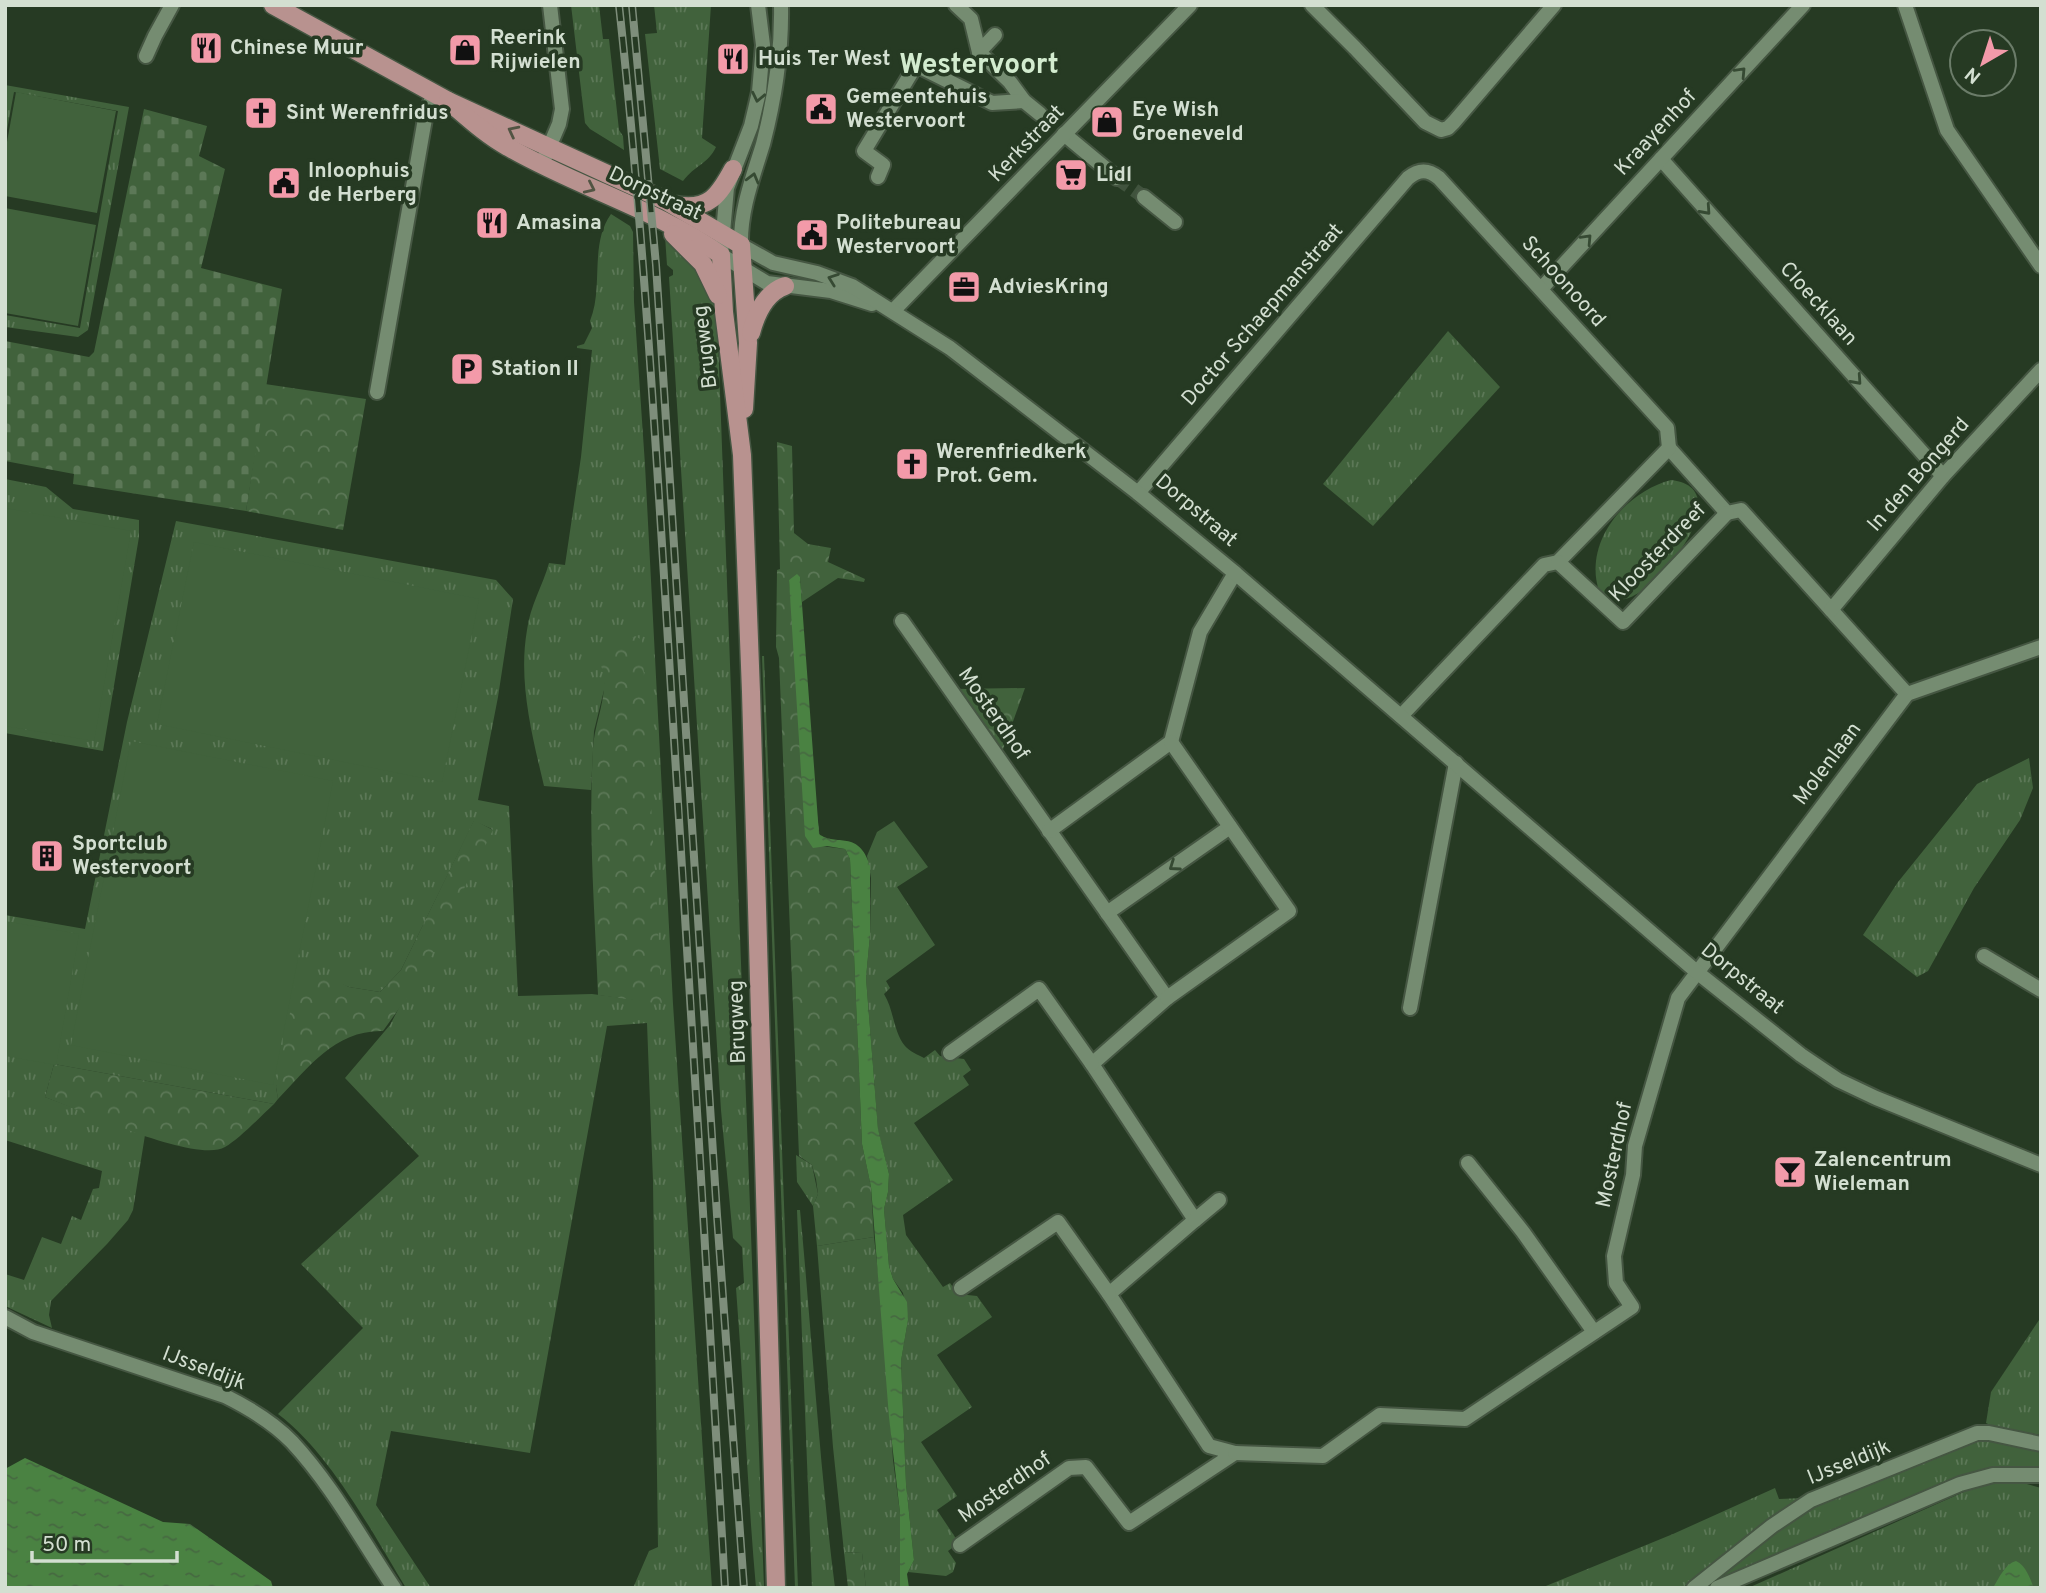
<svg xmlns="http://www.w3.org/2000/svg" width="2046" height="1593" font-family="Overpass,sans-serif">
<defs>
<pattern id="grass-tufts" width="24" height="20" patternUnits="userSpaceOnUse" patternTransform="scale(1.75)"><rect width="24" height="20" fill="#41623c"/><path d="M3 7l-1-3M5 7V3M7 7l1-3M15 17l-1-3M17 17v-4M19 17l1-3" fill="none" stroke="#5c7857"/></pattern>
<pattern id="forest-crowns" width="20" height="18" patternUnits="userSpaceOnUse" patternTransform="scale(1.75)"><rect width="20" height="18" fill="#41623c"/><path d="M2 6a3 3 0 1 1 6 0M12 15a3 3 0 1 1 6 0" fill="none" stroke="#5c7857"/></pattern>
<pattern id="cemetery-stones" width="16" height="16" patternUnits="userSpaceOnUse" patternTransform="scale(1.75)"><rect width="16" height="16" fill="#41623c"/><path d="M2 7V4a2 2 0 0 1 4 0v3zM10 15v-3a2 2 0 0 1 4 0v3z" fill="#5c7857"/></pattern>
<pattern id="water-ripples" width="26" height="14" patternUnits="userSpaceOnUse" patternTransform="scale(1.75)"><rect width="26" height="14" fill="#4a8242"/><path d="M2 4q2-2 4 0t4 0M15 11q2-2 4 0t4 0" fill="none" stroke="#466941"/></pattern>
</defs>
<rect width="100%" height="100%" fill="#263a23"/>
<!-- grass -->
<g fill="url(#grass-tufts)">
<path d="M571,5H599L603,39H609L619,130L623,136L624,150L590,129L585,123Z"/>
<path d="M654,5H711L702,138L716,147C708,164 695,165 683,181L660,169L645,34L657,33Z"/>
<path d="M5,85L129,107L88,330L78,337L5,327V315L80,328L118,111L14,92L5,141Z"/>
<path d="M611,214L630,226L633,232L634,302L645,465L673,1004L712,1588H633L649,1551L658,1547L653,1181L647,1023L607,1026L530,1453L391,1431L376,1505L431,1588H406C372,1532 330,1453 278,1414L363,1328L301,1264L419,1156L345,1078L390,1025L492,829L474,821L401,970L380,992L349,987L326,978L276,1087L278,1099L274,1104L54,1064L45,1097L145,1135L133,1210L128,1220L107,1244L51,1301L49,1315L52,1328L5,1306V1274L24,1280L42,1237L61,1244L72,1216L81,1220L93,1189L99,1188L102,1171L5,1140V915L85,929L127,722L176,521L496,580L513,599L498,697L478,800L509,806L518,996L592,994L662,1003L604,672L605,686L594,731L591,790L544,786C532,735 518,682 527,630C530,606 543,585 549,563L565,565L581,457L592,350L577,348V346L584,344L592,328L590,321C604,287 589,245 611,214Z"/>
<path d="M665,236C691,259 708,276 717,311L764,1588H756C747,1488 744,1388 736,1288L744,1283L742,1247L733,1238L721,1110L669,277L673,275V270L667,265Z"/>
<path d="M1448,331L1500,387L1373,526L1323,484Z"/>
<path d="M5,479L46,487L73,509L139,520V537L103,751L5,733Z"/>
<path d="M1671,480C1741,488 1659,592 1625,599C1615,601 1607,597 1599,591C1583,542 1625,492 1671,480Z"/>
<path d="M762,656H764L798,1588H795Z"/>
<path d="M2029,758L2033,788L2020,820L1974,888L1928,971L1917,977L1863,935L1898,882L1977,784Z"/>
<path d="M894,821L928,867L897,887L935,945L886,981L890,988L884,994C894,1010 893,1031 905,1046C909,1051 918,1055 924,1058L935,1050L940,1056L964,1059L971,1070L963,1076L969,1085L914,1123L953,1180L903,1215L906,1235L943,1287L950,1283L958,1294L977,1296L992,1317L937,1355L972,1407L921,1442L957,1496L937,1510L959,1543L948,1551L956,1563L953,1572L946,1576L908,1572L914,1560L906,1484L901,1361L908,1320L903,1293L893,1279L889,1266L884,1209L888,1192L889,1174L878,1130L866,978L870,935L871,878L867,856L877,832Z"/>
<path d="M796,1155L812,1165L818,1194L813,1206L797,1182Z"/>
<path d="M797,1210H800C812,1336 819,1462 835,1588H812Z"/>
<path d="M874,1237L883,1316L893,1460L900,1513V1588H866L862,1553L844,1552L833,1447L817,1246Z"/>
<path d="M2041,1317V1435L1994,1427L1986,1423L1991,1392Z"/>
<path d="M1989,1440L2041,1448V1467L1998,1468L1967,1474L1711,1582L1796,1514L1961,1444Z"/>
<path d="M2016,1481L2041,1488V1588H1748L1966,1491L1994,1483Z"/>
<path d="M1775,1488L1779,1499L1804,1498L1682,1588H1541L1673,1534Z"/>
</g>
<!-- forest -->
<g fill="url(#forest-crowns)">
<path d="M265,384L366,399L343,530L246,511Z"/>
<path d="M777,442L792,446L794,533L808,544L831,548L828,562L865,579L864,582L838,578L802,602L800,577L789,580L794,635L821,846L845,849L850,859L862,1144L871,1187L874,1237L817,1246L813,1206L818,1194L816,1179L812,1165L799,1156L779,658L776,647L777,570L780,569Z"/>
<path d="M635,636L642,640L662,1004L598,995C595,913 588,831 593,749C594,720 613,688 599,661Z"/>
<path d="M1025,688L1001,755L955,689Z"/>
<path d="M474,820L493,830L418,982L383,1031C335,1030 309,1067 278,1099L276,1087L296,981L326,976L349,987L380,992L401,970Z"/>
<path d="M54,1064L274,1104C261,1116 239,1139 225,1147C196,1164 79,1110 45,1097Z"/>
<path d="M844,1552L862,1553L866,1588H848Z"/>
</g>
<!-- cemetery -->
<path fill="url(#cemetery-stones)" d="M144,109L207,126L199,156L225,169L201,268L282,289L246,511L73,484L74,474L5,461V341L89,357L94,352Z"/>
<!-- garden -->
<g fill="#41623c">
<path d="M16,92L116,111L97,213L5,196V153Z"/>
<path d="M5,208L96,225L78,326L5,313Z"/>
<path d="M5,508L131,531L94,741L5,726Z"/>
<path d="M194,542L479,599L442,782L157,724Z"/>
<path d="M131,741L333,781L273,1085L71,1045Z"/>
<path d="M5,921L79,934L56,1065L5,1056Z"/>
</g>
<!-- water -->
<g fill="url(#water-ripples)">
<path d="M797,574L800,577L819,834C836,847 859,829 870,866V935L866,978L878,1129L889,1174L888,1192L884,1209L889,1266L893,1279L907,1302L908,1320L901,1361L906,1484L914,1560L907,1574L909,1588H900V1513L889,1417L871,1187L862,1144L850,859L845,849L827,846L813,848L805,836L789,580Z"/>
<path d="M25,1458L163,1522L190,1524L271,1581L273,1588H5V1469Z"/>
<path d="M2016,1561C2026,1565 2030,1579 2034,1588H1993C1999,1578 2005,1564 2016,1561Z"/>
</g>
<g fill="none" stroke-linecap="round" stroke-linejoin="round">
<!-- pedestrian-tunnel -->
<path stroke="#40533d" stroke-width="14" stroke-dasharray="14 7" stroke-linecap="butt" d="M1117,178L1144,197"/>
<defs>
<g id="pedestrian">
<path d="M956,5L971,19L979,52L1010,82L1024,101L1040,114"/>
<path d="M979,52L995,35"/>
<path d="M1064,134L1117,178"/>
<path d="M878,177L883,165L864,151L916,65L992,103L1024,101"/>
<path d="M1144,197L1175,222"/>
</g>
<g id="minor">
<path d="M1312,5L1355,48L1425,122L1441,130L1448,128L1454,122L1554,5"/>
<path d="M1905,5L1947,130L2041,266"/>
<path d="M146,56L155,36L172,5"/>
<path d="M545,157L559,124L562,109L550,5"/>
<path d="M1661,159L1943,476"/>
<path d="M1541,289L1803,5"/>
<path d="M893,311L1190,5"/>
<path d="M377,392L426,113L434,93"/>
<path d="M1669,448L1727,513L1741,510L1907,694"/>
<path d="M1138,493L1408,178C1419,169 1428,169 1439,178L1667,428L1669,448L1558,562L1544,565L1401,716"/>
<path d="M1558,562L1623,622L1727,513"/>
<path d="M1831,610L1943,476L2041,370"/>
<path d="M902,621L1167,998L1092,1064L1195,1220L1109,1294L1209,1446L1235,1453L1129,1523L1086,1467L1069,1468L960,1545"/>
<path d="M1049,831L1171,742L1200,632L1235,573"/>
<path d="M1107,913L1230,827"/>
<path d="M1984,956L2041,990"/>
<path d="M1167,998L1289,911L1171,742"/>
<path d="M1410,1008L1456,763"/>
<path d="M950,1053L1039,989L1092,1064"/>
<path d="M1468,1163L1523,1232L1594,1332"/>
<path d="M1195,1220L1219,1200"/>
<path d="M961,1288L1058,1222L1109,1294"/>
<path d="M1235,1453L1323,1456L1380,1415L1465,1419L1632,1307L1616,1283L1614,1256L1633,1175L1635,1146L1678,998L1907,694L2041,647"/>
<path d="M1694,1588L1772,1526L1811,1500L1977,1433H1989L2041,1444"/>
</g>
<g id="tertiary">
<path d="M758,5L763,45L759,92L751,126L727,188L721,255L767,283L831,291L872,304"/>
<path d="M781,5C782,53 775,98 763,144C753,177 740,210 741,245L773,263L817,273L852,286L950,348L1138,493L1235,573L1698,973L1801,1055L1838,1080L1876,1098L2041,1165"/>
<path d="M5,1317L33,1332L225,1396C249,1408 273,1422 292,1442C332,1485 361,1539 394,1588"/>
<path d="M1717,1588L1960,1484L1993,1475H2041"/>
</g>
<g id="primary">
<path d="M273,5L448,101L666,201L741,245L748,343L744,409"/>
<path d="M448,101C467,117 486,135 508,147C577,187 656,209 721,255L724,312L742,455L751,692L776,1588"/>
<path d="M676,205C709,211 719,195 733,169"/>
<path d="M673,234L703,264L718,295"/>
<path d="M751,333C756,314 765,293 785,286"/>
</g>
</defs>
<!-- pedestrian casing -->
<use href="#pedestrian" stroke="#455642" stroke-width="18"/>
<!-- minor casing -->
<use href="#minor" stroke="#455642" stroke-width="18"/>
<!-- tertiary casing -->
<use href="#tertiary" stroke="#455642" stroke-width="18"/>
<!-- primary casing -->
<use href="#primary" stroke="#455642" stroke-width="21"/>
<!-- pedestrian -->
<use href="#pedestrian" stroke="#758c71" stroke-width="14"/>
<!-- minor -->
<use href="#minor" stroke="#758c71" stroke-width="14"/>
<!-- tertiary -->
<use href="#tertiary" stroke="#758c71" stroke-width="14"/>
<!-- primary -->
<use href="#primary" stroke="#b8928f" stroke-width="18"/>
<defs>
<g id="rail">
<path d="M619,5C642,217 655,429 668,641C688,957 707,1272 725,1588"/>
<path d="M632,5L656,265L717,1215L744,1588"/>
</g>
</defs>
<!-- rail casing -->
<use href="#rail" stroke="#7e8e7b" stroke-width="8"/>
<!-- rail -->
<use href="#rail" stroke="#263a23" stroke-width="5" stroke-dasharray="16" stroke-linecap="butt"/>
</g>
<!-- one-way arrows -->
<defs><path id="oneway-chevron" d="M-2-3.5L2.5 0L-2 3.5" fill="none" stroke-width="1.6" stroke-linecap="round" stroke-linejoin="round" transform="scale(1.75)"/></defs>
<g stroke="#364a33">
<use href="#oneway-chevron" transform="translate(1741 72) rotate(-47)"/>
<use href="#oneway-chevron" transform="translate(758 97) rotate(102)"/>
<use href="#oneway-chevron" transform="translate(753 178) rotate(-75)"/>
<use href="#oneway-chevron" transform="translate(1706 210) rotate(48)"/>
<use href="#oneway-chevron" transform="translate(1587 239) rotate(-47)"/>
<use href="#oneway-chevron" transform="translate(833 279) rotate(-160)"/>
<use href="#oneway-chevron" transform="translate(1857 380) rotate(48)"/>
<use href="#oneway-chevron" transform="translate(1174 866) rotate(145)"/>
</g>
<g stroke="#525443">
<use href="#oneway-chevron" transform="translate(513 131) rotate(-153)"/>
<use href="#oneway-chevron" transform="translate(590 188) rotate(25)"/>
</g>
<!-- icons -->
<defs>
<symbol id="restaurant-square" viewBox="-11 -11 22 22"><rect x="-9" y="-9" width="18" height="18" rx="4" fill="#f39aa9" stroke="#263a23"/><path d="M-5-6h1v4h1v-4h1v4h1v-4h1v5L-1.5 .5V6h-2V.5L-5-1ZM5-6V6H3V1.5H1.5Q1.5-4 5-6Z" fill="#111"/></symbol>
<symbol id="shop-square" viewBox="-11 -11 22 22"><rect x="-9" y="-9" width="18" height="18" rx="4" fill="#f39aa9" stroke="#263a23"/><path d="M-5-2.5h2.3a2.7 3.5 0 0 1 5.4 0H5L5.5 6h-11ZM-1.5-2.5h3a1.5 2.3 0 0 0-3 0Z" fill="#111"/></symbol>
<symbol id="civic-square" viewBox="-11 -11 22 22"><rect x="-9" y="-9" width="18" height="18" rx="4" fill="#f39aa9" stroke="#263a23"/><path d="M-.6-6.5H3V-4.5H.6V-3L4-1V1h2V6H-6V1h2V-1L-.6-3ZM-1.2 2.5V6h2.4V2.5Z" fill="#111"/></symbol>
<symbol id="church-square" viewBox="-11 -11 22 22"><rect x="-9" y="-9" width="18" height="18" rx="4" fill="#f39aa9" stroke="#263a23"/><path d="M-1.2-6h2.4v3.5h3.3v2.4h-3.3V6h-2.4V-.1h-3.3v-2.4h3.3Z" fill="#111"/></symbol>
<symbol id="supermarket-square" viewBox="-11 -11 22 22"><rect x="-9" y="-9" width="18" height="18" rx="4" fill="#f39aa9" stroke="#263a23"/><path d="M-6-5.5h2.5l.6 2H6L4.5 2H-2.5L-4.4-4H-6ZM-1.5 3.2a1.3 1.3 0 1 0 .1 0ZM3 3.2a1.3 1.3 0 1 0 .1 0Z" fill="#111"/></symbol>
<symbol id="office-square" viewBox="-11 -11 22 22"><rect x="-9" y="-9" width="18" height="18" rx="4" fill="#f39aa9" stroke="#263a23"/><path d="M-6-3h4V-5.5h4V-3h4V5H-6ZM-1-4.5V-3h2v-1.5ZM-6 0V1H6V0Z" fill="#111"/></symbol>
<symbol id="parking-square" viewBox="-11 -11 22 22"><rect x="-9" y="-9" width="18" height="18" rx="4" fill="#f39aa9" stroke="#263a23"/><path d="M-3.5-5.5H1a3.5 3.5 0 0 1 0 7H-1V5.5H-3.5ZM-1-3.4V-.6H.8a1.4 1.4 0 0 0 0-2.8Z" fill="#111"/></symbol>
<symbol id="building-square" viewBox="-11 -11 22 22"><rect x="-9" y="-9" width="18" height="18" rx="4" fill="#f39aa9" stroke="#263a23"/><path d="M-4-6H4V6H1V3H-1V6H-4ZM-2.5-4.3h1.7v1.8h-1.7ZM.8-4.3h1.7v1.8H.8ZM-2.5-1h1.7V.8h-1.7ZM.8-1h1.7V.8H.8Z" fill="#111"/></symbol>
<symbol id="bar-square" viewBox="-11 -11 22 22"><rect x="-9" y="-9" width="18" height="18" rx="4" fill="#f39aa9" stroke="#263a23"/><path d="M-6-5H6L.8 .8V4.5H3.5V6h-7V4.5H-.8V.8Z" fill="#111"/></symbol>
</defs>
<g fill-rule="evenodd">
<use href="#restaurant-square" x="187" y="29" width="38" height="38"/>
<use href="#shop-square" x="446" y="31" width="38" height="38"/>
<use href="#restaurant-square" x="714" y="40" width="38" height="38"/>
<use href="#civic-square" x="802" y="90" width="38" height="38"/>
<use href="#church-square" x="242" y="94" width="38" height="38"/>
<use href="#shop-square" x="1088" y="103" width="38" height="38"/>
<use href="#supermarket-square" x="1052" y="156" width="38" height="38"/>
<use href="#civic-square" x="265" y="164" width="38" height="38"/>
<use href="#restaurant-square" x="473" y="204" width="38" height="38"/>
<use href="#civic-square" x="793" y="216" width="38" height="38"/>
<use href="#office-square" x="945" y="268" width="38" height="38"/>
<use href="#parking-square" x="448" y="350" width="38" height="38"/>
<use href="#church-square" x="893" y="445" width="38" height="38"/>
<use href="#building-square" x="28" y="837" width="38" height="38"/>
<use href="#bar-square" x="1771" y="1153" width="38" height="38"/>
</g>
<g text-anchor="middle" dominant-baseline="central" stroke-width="7" stroke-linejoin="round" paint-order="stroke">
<!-- poi labels -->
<g font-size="21" font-weight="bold" fill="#d3dfd1" stroke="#263a23" text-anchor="start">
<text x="490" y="38">Reerink<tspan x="490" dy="24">Rijwielen</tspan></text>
<text x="230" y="48">Chinese Muur</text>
<text x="758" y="59">Huis Ter West</text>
<text x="846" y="97">Gemeentehuis<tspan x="846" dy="24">Westervoort</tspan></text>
<text x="1132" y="110">Eye Wish<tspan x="1132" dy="24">Groeneveld</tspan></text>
<text x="286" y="113">Sint Werenfridus</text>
<text x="308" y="171">Inloophuis<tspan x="308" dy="24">de Herberg</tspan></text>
<text x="1096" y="175">Lidl</text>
<text x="516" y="223">Amasina</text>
<text x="836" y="223">Politebureau<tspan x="836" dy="24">Westervoort</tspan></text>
<text x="988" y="287">AdviesKring</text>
<text x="491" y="369">Station II</text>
<text x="936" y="452">Werenfriedkerk<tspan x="936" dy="24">Prot. Gem.</tspan></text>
<text x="72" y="844">Sportclub<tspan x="72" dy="24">Westervoort</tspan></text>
<text x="1814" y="1160">Zalencentrum<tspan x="1814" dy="24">Wieleman</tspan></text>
</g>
<!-- street labels -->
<g font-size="21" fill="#d3dfd1" stroke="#263a23">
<text transform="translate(1656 133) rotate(-47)">Kraayenhof</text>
<text transform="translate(1027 144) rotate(-46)">Kerkstraat</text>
<text transform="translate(655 194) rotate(25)">Dorpstraat</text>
<text transform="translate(1563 282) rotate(48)">Schoonoord</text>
<text transform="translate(1818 304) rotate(48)">Cloecklaan</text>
<text transform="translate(1263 315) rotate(-49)">Doctor Schaepmanstraat</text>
<text transform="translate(706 347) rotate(-97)">Brugweg</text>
<text transform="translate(1919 475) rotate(-49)">In den Bongerd</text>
<text transform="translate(1196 511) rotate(40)">Dorpstraat</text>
<text transform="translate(1658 553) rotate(-46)">Kloosterdreef</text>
<text transform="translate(993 714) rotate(55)">Mosterdhof</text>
<text transform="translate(1828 764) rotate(-53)">Molenlaan</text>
<text transform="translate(1742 979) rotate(39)">Dorpstraat</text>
<text transform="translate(738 1022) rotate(-92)">Brugweg</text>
<text transform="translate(1615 1155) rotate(-78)">Mosterdhof</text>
<text transform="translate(204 1369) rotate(21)">IJsseldijk</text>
<text transform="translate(1849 1463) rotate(-22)">IJsseldijk</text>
<text transform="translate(1005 1488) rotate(-35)">Mosterdhof</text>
</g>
<!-- district labels -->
<g font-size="28" font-weight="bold" fill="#d3eccf" stroke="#263a23">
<text x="979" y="66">Westervoort</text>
</g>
</g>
<!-- border -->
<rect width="2046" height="1593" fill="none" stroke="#d3dfd1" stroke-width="14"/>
<!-- north arrow -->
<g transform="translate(1983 63) rotate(219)"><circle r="33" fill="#263a23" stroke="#6b7c69" stroke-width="2"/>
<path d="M0-5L12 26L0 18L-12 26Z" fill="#f39aa9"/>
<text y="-10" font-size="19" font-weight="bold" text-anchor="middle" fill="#d3dfd1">N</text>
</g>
<!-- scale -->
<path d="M32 1551v10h145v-10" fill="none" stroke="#d3dfd1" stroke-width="3.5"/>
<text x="42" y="1551" font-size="21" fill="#d3dfd1" stroke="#263a23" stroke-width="5" paint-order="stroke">50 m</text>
</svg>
